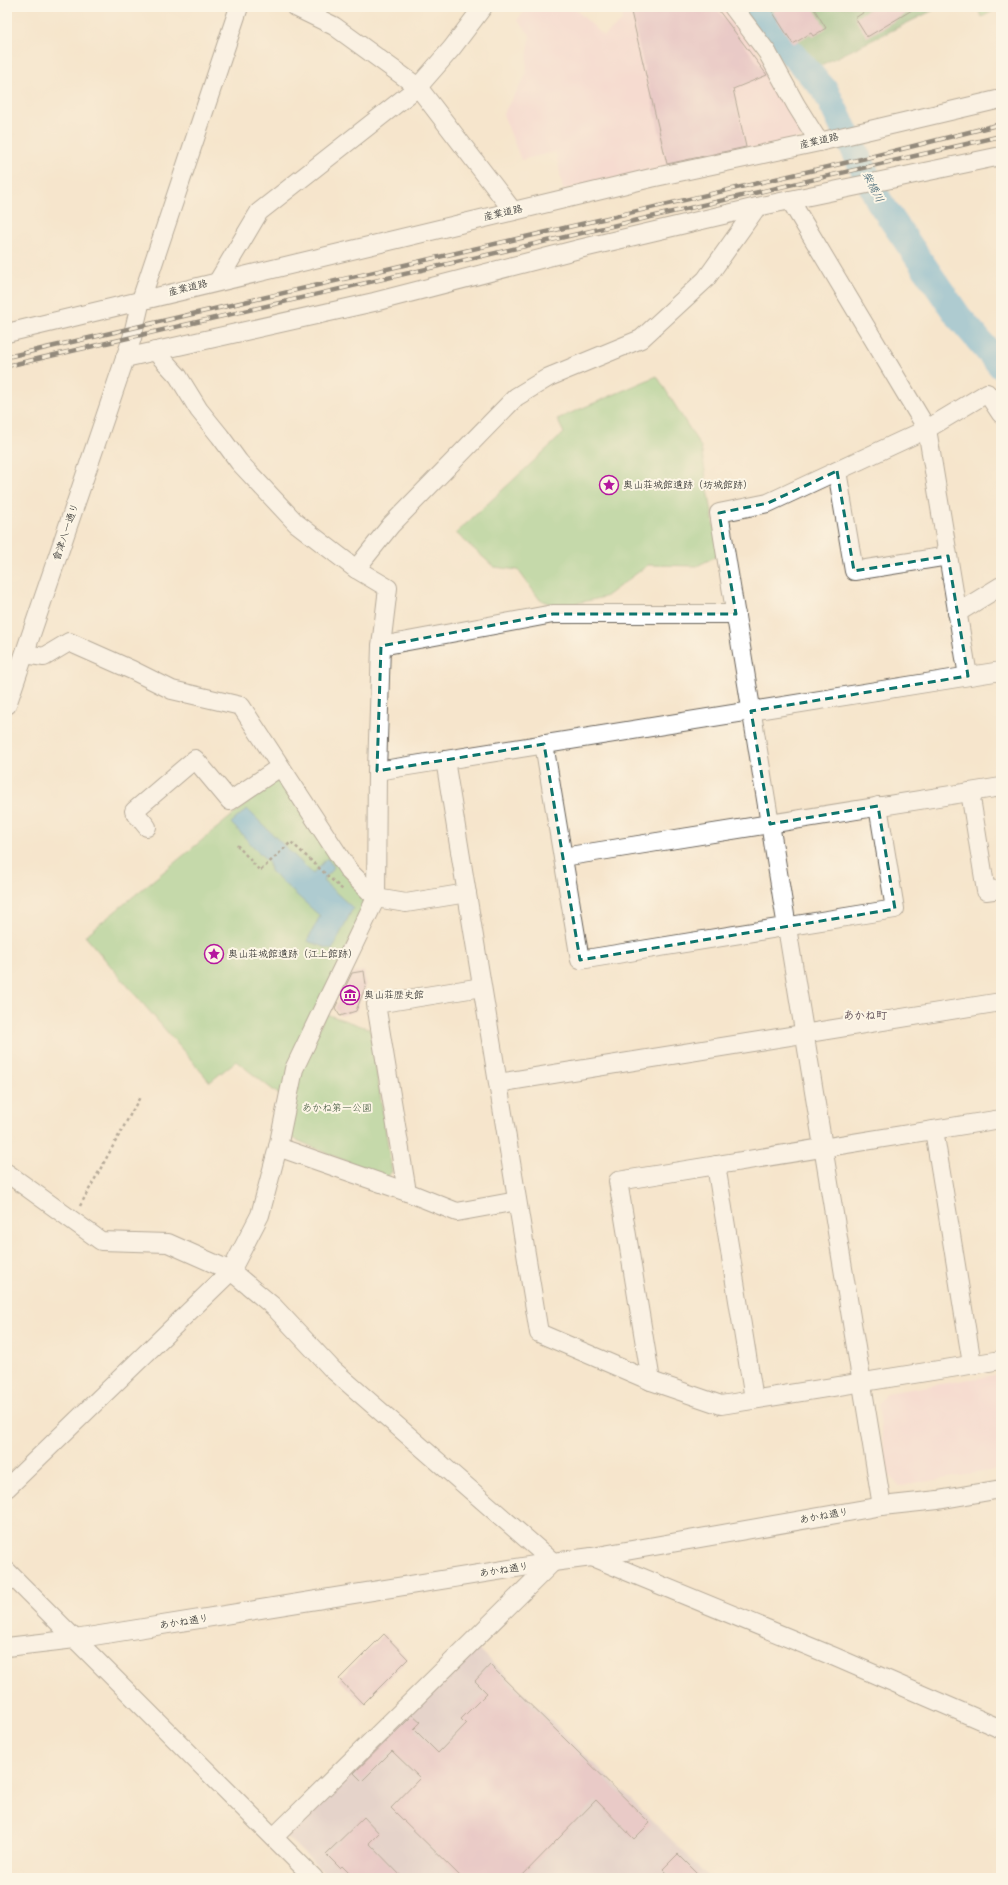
<svg xmlns="http://www.w3.org/2000/svg" width="1008" height="1885" font-family="'Balsamiq Sans','Klee One',sans-serif">
<rect width="100%" height="100%" fill="#fcf5e5"/>
<filter id="ink" filterUnits="userSpaceOnUse"><feTurbulence type="fractalNoise" baseFrequency=".025" numOctaves="2"/><feDisplacementMap in="SourceGraphic" scale="8" xChannelSelector="R" yChannelSelector="G"/><feConvolveMatrix kernelMatrix="1 2 1 2 8 2 1 2 1" color-interpolation-filters="sRGB"/></filter>
<filter id="wash" filterUnits="userSpaceOnUse"><feTurbulence type="fractalNoise" baseFrequency=".012" numOctaves="4" result="noise"/><feDisplacementMap in="SourceGraphic" scale="16" xChannelSelector="R" yChannelSelector="G"/><feGaussianBlur stdDeviation="0.9" result="paint"/><feColorMatrix in="noise" values="0 0 0 0 0 0 0 0 0 0 0 0 0 0 0 0 0 1.4 0 .05"/><feComposite in="paint" operator="in"/></filter>
<g filter="url(#wash)">
<rect width="100%" height="100%" fill="#f6e5cc"/>
<!-- built -->
<g fill="#f6cfd5">
<path d="M529,7H573L604,36L622,21L623,7H724L755,46L806,137L563,190L556,152L521,160L503,114L525,77L530,35L517,20Z"/>
<path d="M1001,1374V1469L900,1486L887,1474L878,1404L886,1393Z"/>
</g>
<!-- industrial -->
<path fill="#d1bdc8" d="M475,1645L710,1878H329L286,1836Z"/>
<!-- green -->
<g fill="#8bca81" stroke="#54734e">
<path d="M976,7H1001L982,17Z"/>
<path d="M657,376L701,447L719,555L697,566L648,565L605,597L559,607L540,600L518,570L494,567L456,533L564,433L557,419Z"/>
<path d="M278,778L366,904L282,1097L236,1061L210,1082L85,936Z"/>
<path d="M326,1014L370,1029L392,1172L385,1178L285,1135L302,1065Z"/>
</g>
<!-- forest -->
<path fill="#70ae6f" stroke="#466546" d="M752,7H932L934,10L815,68L759,16Z"/>
<!-- water -->
<path fill="#58acd4" stroke="#3a6478" d="M247,809L313,874L327,858L334,867L323,881L353,908L332,950L307,941L320,916L270,871L269,863L231,823Z"/>
<g fill="none" stroke-linecap="round" stroke-linejoin="round">
<!-- river -->
<path stroke="#58acd4" stroke-width="27" d="M749,7L825,90L879,201L958,316L1001,366"/>
</g>
<g id="blocks">
<!-- building -->
<g fill="#daa9c0">
<path d="M636,7H716L767,75L733,89L746,147L667,164L631,12Z"/>
<path d="M779,7H813L826,28L813,36L811,33L793,44L772,11Z"/>
<path d="M872,7H917L867,37L855,18Z"/>
<path d="M364,971L366,985L356,1011L340,1016L335,1008L352,973Z"/>
<path d="M384,1634L408,1659L363,1704L339,1679Z"/>
<path d="M490,1665L650,1823L634,1839L596,1800L520,1878H462L391,1808L420,1778L392,1751L362,1781L354,1773L413,1715L421,1722L414,1729L438,1753L466,1724L461,1719L487,1693L475,1681Z"/>
<path d="M364,1817L379,1833L369,1843L403,1878H354L342,1866L340,1868L326,1854Z"/>
<path d="M678,1854L702,1878H672L663,1869Z"/>
</g>
</g>
</g>
<g filter="url(#ink)">
<use href="#blocks" fill-opacity="0" stroke="#68625a" stroke-width="1"/>
<g fill="none" stroke-linecap="round" stroke-linejoin="round">
<defs>
<g id="minor">
<path d="M295,7L334,26L418,87L513,211"/>
<path d="M733,7L767,52L796,105L819,142"/>
<path d="M790,200L927,429L968,676"/>
<path d="M218,281L259,212L418,87L452,48L483,7"/>
<path d="M7,333L651,178L819,142L1001,99"/>
<path d="M155,351L178,376L199,410L220,436L239,462L296,523L356,569"/>
<path d="M125,358L374,302L579,249L757,207L1001,156"/>
<path d="M837,471L854,571L948,556"/>
<path d="M957,613L1001,586"/>
<path d="M381,646L553,614H736"/>
<path d="M25,654L44,657L69,642L132,670L172,690L241,706L349,871L376,898L406,903L467,893"/>
<path d="M7,705L132,338L141,300L239,7"/>
<path d="M544,744L580,960L895,909L878,806"/>
<path d="M445,760L539,1333L651,1381L721,1405L1001,1360"/>
<path d="M377,771L1001,671"/>
<path d="M970,792L986,891L1001,889"/>
<path d="M147,827L134,811L195,759L230,801L280,767"/>
<path d="M563,857L1001,787"/>
<path d="M498,1083L1001,1002"/>
<path d="M934,1130L972,1364"/>
<path d="M278,1147L407,1192L457,1212L517,1201"/>
<path d="M716,1165L754,1399"/>
<path d="M7,1173L101,1241L168,1243L231,1271L274,1307L332,1369L553,1562L274,1837"/>
<path d="M407,1192L376,1004L482,987"/>
<path d="M651,1381L618,1181L1001,1119"/>
<path d="M7,1488L231,1271L260,1215L278,1147L294,1069L376,898L377,771L381,646L388,588L356,569L391,525L516,397L549,377L641,339L706,279L757,207"/>
<path d="M882,1506L719,513L768,503L927,429L987,393L1001,414"/>
<path d="M592,1557L835,1657L1001,1729"/>
<path d="M7,1571L314,1878"/>
<path d="M7,1647L75,1639L553,1562L592,1557L882,1506L938,1500L1001,1489"/>
</g>
</defs>
<!-- minor casing -->
<use href="#minor" stroke="#68625a" stroke-width="20"/>
<!-- path -->
<g stroke="#68625a" stroke-width="2.5" stroke-dasharray="3 3" stroke-linecap="butt">
<path d="M237,845L260,871L291,842L344,891"/>
<path d="M80,1206L140,1097"/>
</g>
<!-- minor -->
<use href="#minor" stroke="#fff" stroke-width="18"/>
<defs>
<g id="rail">
<path d="M7,357L866,158L1001,124"/>
<path d="M7,366L1001,136"/>
</g>
</defs>
<!-- rail casing -->
<use href="#rail" stroke="#1c1c1c" stroke-width="4.5"/>
<!-- rail -->
<use href="#rail" stroke="#fcf5e5" stroke-width="3" stroke-dasharray="9" stroke-linecap="butt"/>
</g>
</g>
<!-- marked area -->
<path d="M0 0H1008V1885H0ZM837,471L854,571L948,556L968,676L751,711L770,824L878,806L895,909L580,960L544,744L377,771L381,646L553,614H736L719,513L768,503Z" fill="#f6e5cc" fill-opacity=".55" fill-rule="evenodd"/>
<path fill="none" stroke="#0f766e" stroke-width="3" stroke-dasharray="8 5" stroke-linejoin="round" d="M837,471L854,571L948,556L968,676L751,711L770,824L878,806L895,909L580,960L544,744L377,771L381,646L553,614H736L719,513L768,503Z"/>
<!-- icons -->
<defs>
<symbol id="sight-ring" viewBox="-11 -11 22 22"><circle r="9.5" fill="#fcf5e5" stroke="#b5179e" stroke-width="1.5"/><path d="M0-6L1.8-2.2L6-1.7L2.9 1.2L3.7 5.4L0 3.3L-3.7 5.4L-2.9 1.2L-6-1.7L-1.8-2.2Z" fill="#b5179e"/></symbol>
<symbol id="museum-ring" viewBox="-11 -11 22 22"><circle r="9.5" fill="#fcf5e5" stroke="#b5179e" stroke-width="1.5"/><path d="M0-6L6-3V-2H-6V-3ZM-5-1h2V3h-2ZM-1-1h2V3h-2ZM3-1h2V3H3ZM-6 4H6V6H-6Z" fill="#b5179e"/></symbol>
</defs>
<g fill-rule="evenodd">
<use href="#sight-ring" x="598" y="474" width="22" height="22"/>
<use href="#sight-ring" x="203" y="943" width="22" height="22"/>
<use href="#museum-ring" x="339" y="984" width="22" height="22"/>
</g>
<g text-anchor="middle" dominant-baseline="central" stroke-width="4" stroke-linejoin="round" paint-order="stroke">
<!-- street labels -->
<g font-size="10" fill="#1c1c1c" stroke="#fcf5e5">
<text transform="translate(819 141) rotate(-13)">産業道路</text>
<text transform="translate(503 213) rotate(-13)">産業道路</text>
<text transform="translate(188 288) rotate(-14)">産業道路</text>
<text transform="translate(66 532) rotate(-71)">會津八一通り</text>
<text transform="translate(824 1516) rotate(-10)">あかね通り</text>
<text transform="translate(504 1570) rotate(-9)">あかね通り</text>
<text transform="translate(184 1622) rotate(-9)">あかね通り</text>
</g>
<!-- poi labels -->
<g font-size="10" fill="#1c1c1c" stroke="#fcf5e5" text-anchor="start">
<text x="623" y="485">奥山荘城館遺跡（坊城館跡）</text>
<text x="228" y="954">奥山荘城館遺跡（江上館跡）</text>
<text x="364" y="995">奥山荘歴史館</text>
</g>
<!-- park labels -->
<g font-size="10" fill="#43593f" stroke="#fcf5e5">
<text x="337" y="1108">あかね第一公園</text>
</g>
<!-- water labels -->
<g font-size="11" font-style="italic" fill="#375d6f" stroke="#fcf5e5">
<text transform="translate(873 187) rotate(63)">柴橋川</text>
</g>
<!-- neighbourhood labels -->
<g font-size="11" font-weight="bold" fill="#5e4d55" stroke="#fcf5e5">
<text x="865" y="1015">あかね町</text>
</g>
</g>
<!-- margin -->
<rect width="1008" height="1885" fill="none" stroke="#fcf5e5" stroke-width="24"/>
</svg>
